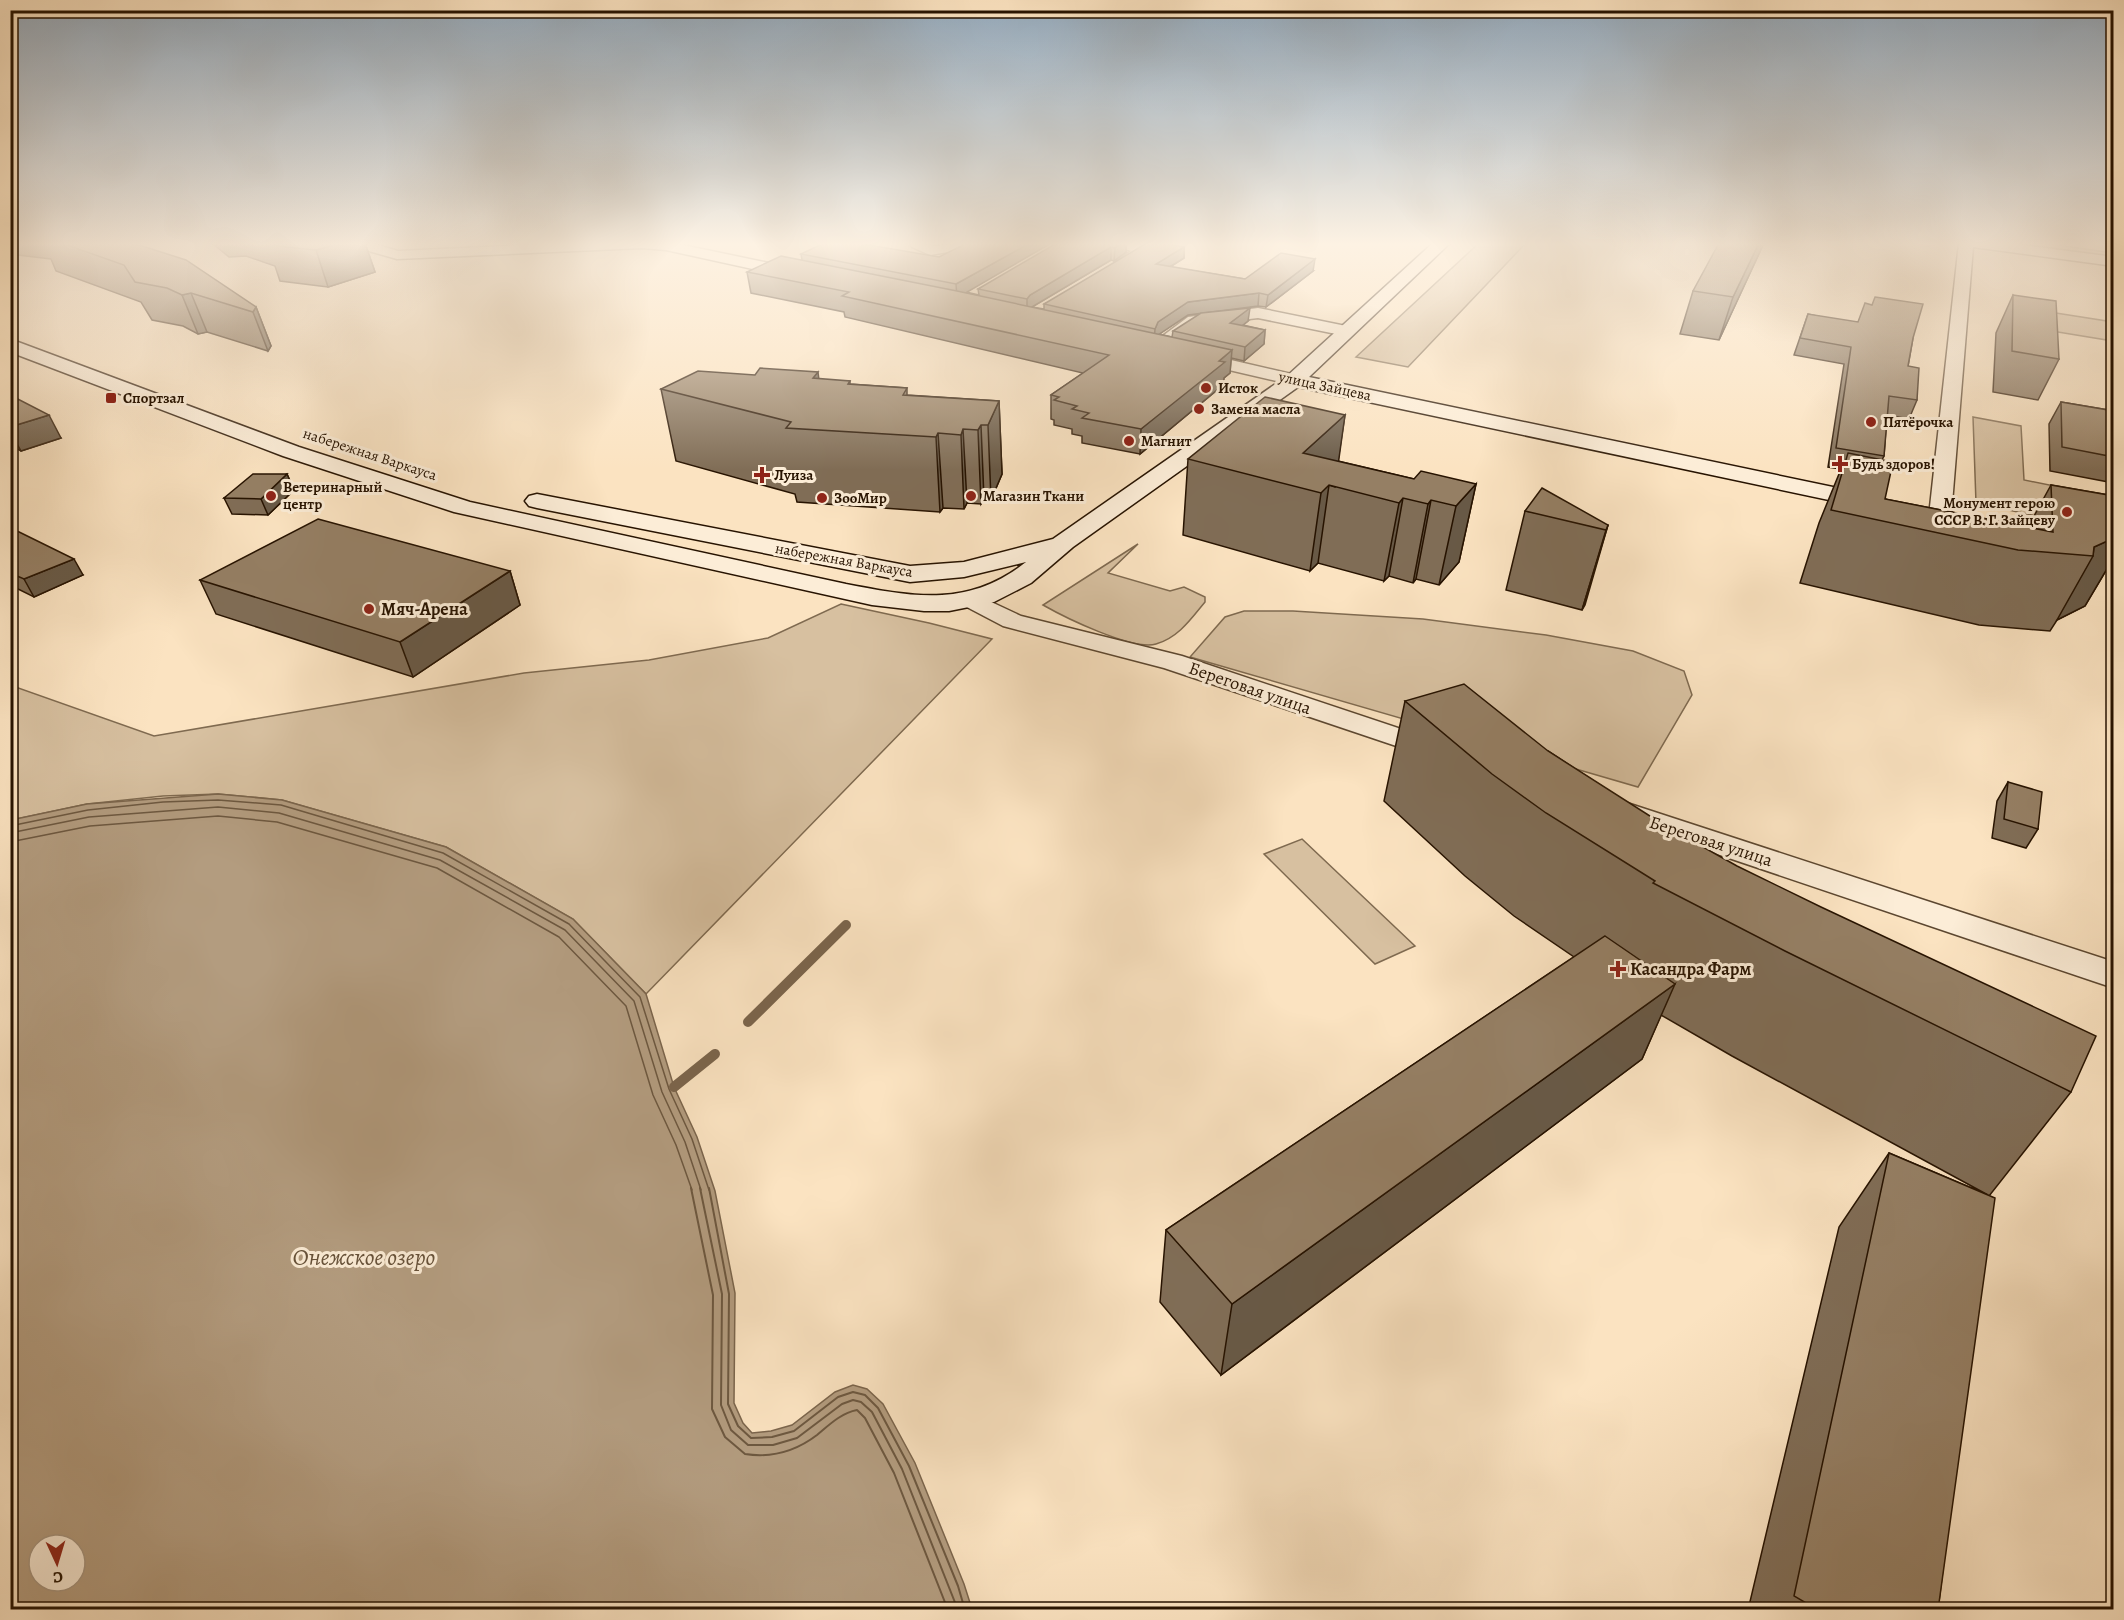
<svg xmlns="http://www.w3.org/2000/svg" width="2124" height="1620" font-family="Alegreya,serif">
<rect width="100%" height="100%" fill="#fbe3c1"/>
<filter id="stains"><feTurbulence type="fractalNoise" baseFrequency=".00333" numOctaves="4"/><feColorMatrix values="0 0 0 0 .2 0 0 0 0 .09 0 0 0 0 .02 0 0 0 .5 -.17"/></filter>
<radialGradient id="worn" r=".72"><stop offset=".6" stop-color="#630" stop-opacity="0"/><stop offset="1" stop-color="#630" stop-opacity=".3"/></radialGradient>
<!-- green -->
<g fill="#d7c0a0" stroke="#7f6a50" stroke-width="1.5">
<path d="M1479,243H1526L1408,367L1356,357Z"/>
<path d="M1997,243H2043L2113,253V259Z"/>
<path d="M2017,307L2113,322V341L2015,325Z"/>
<path d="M1973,417L2021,426L2024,480L2109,497L2105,531L1976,503Z"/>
<path d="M1138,544L1108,573L1170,591L1184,587L1205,597V602C1191,619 1178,638 1156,644C1133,651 1064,617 1043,605Z"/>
<path d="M841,604L929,623L992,639L646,994L573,919L446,847L282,800L218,794L163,796L87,804L11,820L10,685L154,736L524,673L649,660L768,638Z"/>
<path d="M1244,611H1293L1423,619L1546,635L1633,651L1684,671L1692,695L1638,787L1190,657L1225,617Z"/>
<path d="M1302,839L1415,946L1375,964L1264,854Z"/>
</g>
<!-- water -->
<path fill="#b39c7f" stroke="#7b654c" stroke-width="1.5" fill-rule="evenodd" d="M218,794L282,800L446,847L573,919L646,994L674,1087L697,1137L715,1191L735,1293L734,1403L743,1423L752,1433L771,1431L792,1425L835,1392L853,1385L867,1389L883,1404L915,1463L964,1584L972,1609H11V820L87,804ZM39,1545H75V1581H39Z"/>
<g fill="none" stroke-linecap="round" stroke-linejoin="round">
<!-- shore-far1 -->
<g stroke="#6d5840" stroke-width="1.5">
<path d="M10,826L88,810L163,802L218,800L281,805L443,853L569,924L640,997L669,1089L692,1139L709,1190"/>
<path d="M10,833L89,817L218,807L279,813L440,860L565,930L634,1001L662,1092L685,1142L701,1190"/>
<path d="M10,842L90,826L218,816L277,822L437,868L559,937L626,1006L653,1095L676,1145L692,1190"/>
</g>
<!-- shore -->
<g stroke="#6d5840" stroke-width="2">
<path d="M691,1188L713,1295L712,1409L725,1437L745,1454C771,1458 796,1451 817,1435C829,1425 841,1413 857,1410L865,1418L894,1473L948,1610"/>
<path d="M700,1188L722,1294L721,1405L731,1430L748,1445H773L797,1438L842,1404L853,1400L861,1402L872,1412L902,1469L958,1610"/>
<path d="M709,1188L729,1294L728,1404L738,1426L751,1438L772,1437L794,1431L838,1397L853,1392L865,1395L878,1408L909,1466L958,1586L965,1610"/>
</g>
<!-- stream -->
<g stroke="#7b654c" stroke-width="10">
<path d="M748,1022L846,925"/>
<path d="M674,1087L715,1054"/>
</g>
<defs>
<g id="minor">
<path d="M349,243H372L398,251L567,243H673L798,269L806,274L798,279L666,250L642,248L397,259L351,246Z"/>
<path d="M910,243C919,243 930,246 936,246C948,245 959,243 972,243L973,245L966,249L930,255L912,247Z"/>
<path d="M1115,243C1127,243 1141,241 1150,250L1124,267L1116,262L1131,251L1117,246Z"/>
<path d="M1959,243H2007L2114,257V266L1973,247L1951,516L1948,521L1940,523L1932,521L1929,516Z"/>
<path d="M1258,308L1346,326L1352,327L1354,331L1352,335L1346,336L1258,318L1199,325L1171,345H1159L1156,341L1188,317Z"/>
<path d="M1192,351L1300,376L1303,380L1300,384L1294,385L1186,360L1183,356L1186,352Z"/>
<path d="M972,593L1021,616L1182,656L1446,744L1450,750L1446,756L1436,759L1426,756L1164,668L1003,626L963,605L960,600L963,595Z"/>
<path d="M1627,803L2114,962V984L2108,986L2096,982L1616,820L1612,813L1616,806Z"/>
</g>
<path id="secondary" d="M1433,243H1450L1309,377L1876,496L1884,498L1888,503L1884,508L1876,510L1298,387L1073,547L1031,583L994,602L949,611H924L872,605L454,512L283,456L10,352V339L299,447L470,502L846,584C914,597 968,608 1026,562L964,577L910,582L537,508L529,506L525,501L529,496L537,494L910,566L964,562L1053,539L1287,376Z"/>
</defs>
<!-- minor casing -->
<use href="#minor" stroke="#5c4730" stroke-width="3"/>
<!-- secondary casing -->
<use href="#secondary" stroke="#271300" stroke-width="3"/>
<!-- minor -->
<use href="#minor" fill="#fcedd7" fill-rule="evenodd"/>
<!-- secondary -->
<use href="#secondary" fill="#fcedd7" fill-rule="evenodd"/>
</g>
<!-- wall -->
<g fill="#806d56" stroke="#271300" stroke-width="1.5">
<path d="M10,243H133L256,307L271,346L268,351L207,332L198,334L183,326L152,320L141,302L56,271L51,259L10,254Z"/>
<path d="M212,243H365L375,272L328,287L280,281L275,266L246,256L229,257Z"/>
<path d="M1051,243L966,292L979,295L978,289L1126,243V252L1114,261L1111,260L1032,307L1044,309V304L1184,247V258L1170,267L1245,279L1313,271L1266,307L1258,306L1188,315L1159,334L1172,337L1173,331L1248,321L1243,325L1265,330L1264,344L1244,361L1231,358L1230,373L1224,378L1223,385L1140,454L1082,443V436L1072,434V429L1054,425V420L1051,419V395L1083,373L845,317L844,312L751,293L747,272L802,260L801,254L939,257Z"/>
<path d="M1764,243L1719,340L1680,334L1693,291Z"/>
<path d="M2013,295L2059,359L2038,400L1993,392L1996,333Z"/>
<path d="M1808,314L1913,338L1908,366L1917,400L1909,419L1887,415L1884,456L1882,460L1885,499L2028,527L2051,485L2114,496V557L2085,606L2057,620L2050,631L1979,625L1800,583L1819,523L1841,469L1828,467L1844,364L1794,355Z"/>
<path d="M850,381V384L907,388V395L999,401L1002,474L991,500L984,499L981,504L967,503L964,509L943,508L940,512L797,502L795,494L676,461L661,389Z"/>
<path d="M10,395L61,438L21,451L10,445Z"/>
<path d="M2061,402L2114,411V483L2050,471L2049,424Z"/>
<path d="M1345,415L1338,461L1414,479L1476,484L1459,562L1439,585L1416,579L1413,583L1389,576L1384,581L1318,563L1310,571L1183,535L1188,459Z"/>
<path d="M287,474L294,490L268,515L232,514L224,498Z"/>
<path d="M1525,511L1608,525L1582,610L1506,590Z"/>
<path d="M11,528L83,575L34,597L10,585Z"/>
<path d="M510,571L520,605L413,677L216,614L200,580Z"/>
<path d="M1405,701L1548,751L2071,1092L1989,1196L1938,1610H1748L1839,1227L1889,1153L1988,1195L1732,1056L1661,1015L1642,1059L1221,1375L1160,1302L1166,1230L1574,957L1514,916L1465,876L1384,801Z"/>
<path d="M2008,782L2038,829L2026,848L1992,838L1997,801Z"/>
</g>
<!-- shaded-wall -->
<g fill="#685946" stroke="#271300" stroke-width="1.5">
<path d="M341,243H365L375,272L328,287L316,250Z"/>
<path d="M1030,243H1051L957,298L956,284Z"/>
<path d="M1122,243H1126V252L1114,261L1115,248Z"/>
<path d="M1759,243H1764L1719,340L1733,297Z"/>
<path d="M1111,247V260L1030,308L1027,313V299L1030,295Z"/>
<path d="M1184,247V258L1155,276L1156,264Z"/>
<path d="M1315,259L1313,271L1266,307L1268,295Z"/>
<path d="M191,293L207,332L198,334L182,295Z"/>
<path d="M1259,293L1258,306L1188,315L1158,335L1154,342L1155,329L1158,322L1188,302Z"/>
<path d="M256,307L271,346L268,351L253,312Z"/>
<path d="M1250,308L1248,321L1229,336L1230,323Z"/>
<path d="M1265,330L1264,344L1244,361L1245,347Z"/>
<path d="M1232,350L1230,373L1224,378L1223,385L1140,454L1141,429Z"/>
<path d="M818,372L825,430L813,378Z"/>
<path d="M999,401L1002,474L991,500L988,425Z"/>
<path d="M49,415L61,438L21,451L10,431V427Z"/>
<path d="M1345,415L1335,487L1329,485L1318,563L1310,571L1321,493L1303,453Z"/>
<path d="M981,425L984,499L981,504L978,430Z"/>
<path d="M963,429L967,503L964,509L961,435Z"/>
<path d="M938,433L943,508L940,512L936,437Z"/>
<path d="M287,474L294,490L268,515L261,499Z"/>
<path d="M1476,484L1459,562L1439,585L1456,506Z"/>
<path d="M1403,498L1389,576L1384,581L1399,503Z"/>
<path d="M1431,500L1416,579L1413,583L1428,504Z"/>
<path d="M1608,525L1585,605L1582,610L1606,530Z"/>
<path d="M2114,538V557L2085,606L2057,620L2093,556L2094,547Z"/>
<path d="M74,559L83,575L34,597L24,579Z"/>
<path d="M510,571L520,605L413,677L400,642Z"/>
<path d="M1675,984L1642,1059L1221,1375L1232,1304Z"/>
</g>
<!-- building -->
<g fill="#957f64" stroke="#271300" stroke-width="1.5">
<path d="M61,243H133L186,260L256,307L253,312L191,293L182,295L167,288L135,282L124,265Z"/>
<path d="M269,243H341L316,250L267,245Z"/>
<path d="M824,243H858L939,257L967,243H1030L956,284L801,254Z"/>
<path d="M1057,243H1122L1115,248L1111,247L1030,295L1027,299L978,289Z"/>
<path d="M1147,243H1164L1184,247L1156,264L1245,279L1281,253L1315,259L1268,295L1259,293L1188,302L1158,322L1155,329L1044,304Z"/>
<path d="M1719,243H1759L1733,297L1693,291Z"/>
<path d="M781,256L957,291L1232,350L1219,361L1225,362L1141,429L1082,418L1089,413L1072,409L1077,406L1054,400L1059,397L1051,395L1109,355L842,296L849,292L747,272Z"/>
<path d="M2013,295L2056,301L2059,359L2012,351Z"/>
<path d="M1875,297L1923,304L1913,338L1908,366L1919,368L1917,400L1889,396L1884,456L1836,448L1851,347L1800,338L1808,314L1858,322L1865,303L1872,305Z"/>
<path d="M1250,308L1230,323L1265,330L1245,347L1173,331L1201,313Z"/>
<path d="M760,368L818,372L813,378L850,381L848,384L907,388L903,395L999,401L988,425H981L978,430L963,429L961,435L938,433L936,437L786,428L791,422L661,389L698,371L755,375Z"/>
<path d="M10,395L49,415L10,427Z"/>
<path d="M1265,397L1345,415L1303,453L1414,479L1421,471L1476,484L1456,506L1431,500L1428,504L1403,498L1399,503L1329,485L1321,493L1188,459Z"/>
<path d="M2061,402L2114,411V457L2062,447Z"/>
<path d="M1848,453L1893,462L1885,499L2053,532L2051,485L2114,496V538L2094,547L2093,556L2018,550L1831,510Z"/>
<path d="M253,474H287L261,499L224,498Z"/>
<path d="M1542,488L1608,525L1606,530L1525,511Z"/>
<path d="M318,519L510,571L400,642L200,580Z"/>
<path d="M11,528L74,559L24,579L10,573Z"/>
<path d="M1464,684L1548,751L1664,825L1737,866L1821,907L2096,1036L2071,1092L1785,951L1653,883L1655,881L1546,813L1492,774L1405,701Z"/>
<path d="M2008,782L2042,792L2038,829L2004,819Z"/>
<path d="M1605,936L1675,984L1232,1304L1166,1230Z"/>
<path d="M1889,1153L1995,1198L1938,1610H1818L1794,1596Z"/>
</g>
<!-- sky -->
<linearGradient id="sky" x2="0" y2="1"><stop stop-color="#93aabe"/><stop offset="0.52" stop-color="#fdf2e3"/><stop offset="1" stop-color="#fdf2e3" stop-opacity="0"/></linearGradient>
<rect width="2124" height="470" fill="url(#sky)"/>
<!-- markers -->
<g fill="#8f2418" stroke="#fcedd7" stroke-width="2">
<circle cx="1206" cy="388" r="6"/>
<rect x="105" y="392" width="12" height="12" rx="3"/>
<circle cx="1199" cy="409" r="6"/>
<circle cx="1871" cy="422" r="6"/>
<circle cx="1129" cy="441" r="6"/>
<path d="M1837 455h6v6h6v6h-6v6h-6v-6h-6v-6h6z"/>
<path d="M759 466h6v6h6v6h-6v6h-6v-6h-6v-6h6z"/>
<circle cx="271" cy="496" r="6"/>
<circle cx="971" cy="496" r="6"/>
<circle cx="822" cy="498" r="6"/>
<circle cx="2067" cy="512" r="6"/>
<circle cx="369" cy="609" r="6"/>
<path d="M1615 960h6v6h6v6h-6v6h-6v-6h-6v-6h6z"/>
</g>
<g text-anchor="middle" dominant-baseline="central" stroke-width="6" stroke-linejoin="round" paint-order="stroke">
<!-- far-street labels -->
<g font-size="15" fill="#271300" stroke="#fcedd7">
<text transform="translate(1325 386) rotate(12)">улица Зайцева</text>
<text transform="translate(370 454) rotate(18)">набережная Варкауса</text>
<text transform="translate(844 560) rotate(10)">набережная Варкауса</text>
</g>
<!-- far-poi labels -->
<g font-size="15" font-weight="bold" fill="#271300" stroke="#fcedd7" text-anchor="start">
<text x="1218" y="388">Исток</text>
<text x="123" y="398">Спортзал</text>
<text x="1211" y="409">Замена масла</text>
<text x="1883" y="422">Пятёрочка</text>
<text x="1141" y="441">Магнит</text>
<text x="1852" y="464">Будь здоров!</text>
<text x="774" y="475">Луиза</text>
<text x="283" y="487">Ветеринарный<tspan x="283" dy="17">центр</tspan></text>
<text x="983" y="496">Магазин Ткани</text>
<text x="834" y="498">ЗооМир</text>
<text x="2055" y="503" text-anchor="end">Монумент герою<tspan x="2055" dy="17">СССР В. Г. Зайцеву</tspan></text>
</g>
<!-- poi labels -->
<g font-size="18" font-weight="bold" fill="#271300" stroke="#fcedd7" text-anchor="start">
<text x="381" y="609">Мяч-Арена</text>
<text x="1630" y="969">Касандра Фарм</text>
</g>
<!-- street labels -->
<g font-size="18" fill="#271300" stroke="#fcedd7">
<text transform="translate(1250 688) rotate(19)">Береговая улица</text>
<text transform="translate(1711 841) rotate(18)">Береговая улица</text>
</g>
<!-- near-water labels -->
<g font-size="24" font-style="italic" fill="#665139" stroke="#fcedd7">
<text x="364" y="1257">Онежское озеро</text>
</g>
</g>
<!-- margin -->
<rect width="2124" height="1620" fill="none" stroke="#fbe3c1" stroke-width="36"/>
<rect x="12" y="12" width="2100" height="1596" fill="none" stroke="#271300" stroke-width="3"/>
<rect x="18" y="18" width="2088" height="1584" fill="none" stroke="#271300" stroke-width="1.5"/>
<!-- north arrow -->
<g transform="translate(57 1563) rotate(176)"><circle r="28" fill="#fcedd7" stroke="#a79681" stroke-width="1.5"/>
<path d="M0-4.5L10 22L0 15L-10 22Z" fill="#8f2418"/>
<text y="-9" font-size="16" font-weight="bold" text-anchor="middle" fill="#271300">С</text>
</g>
<rect width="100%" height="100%" filter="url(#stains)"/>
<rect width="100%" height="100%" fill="url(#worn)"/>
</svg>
